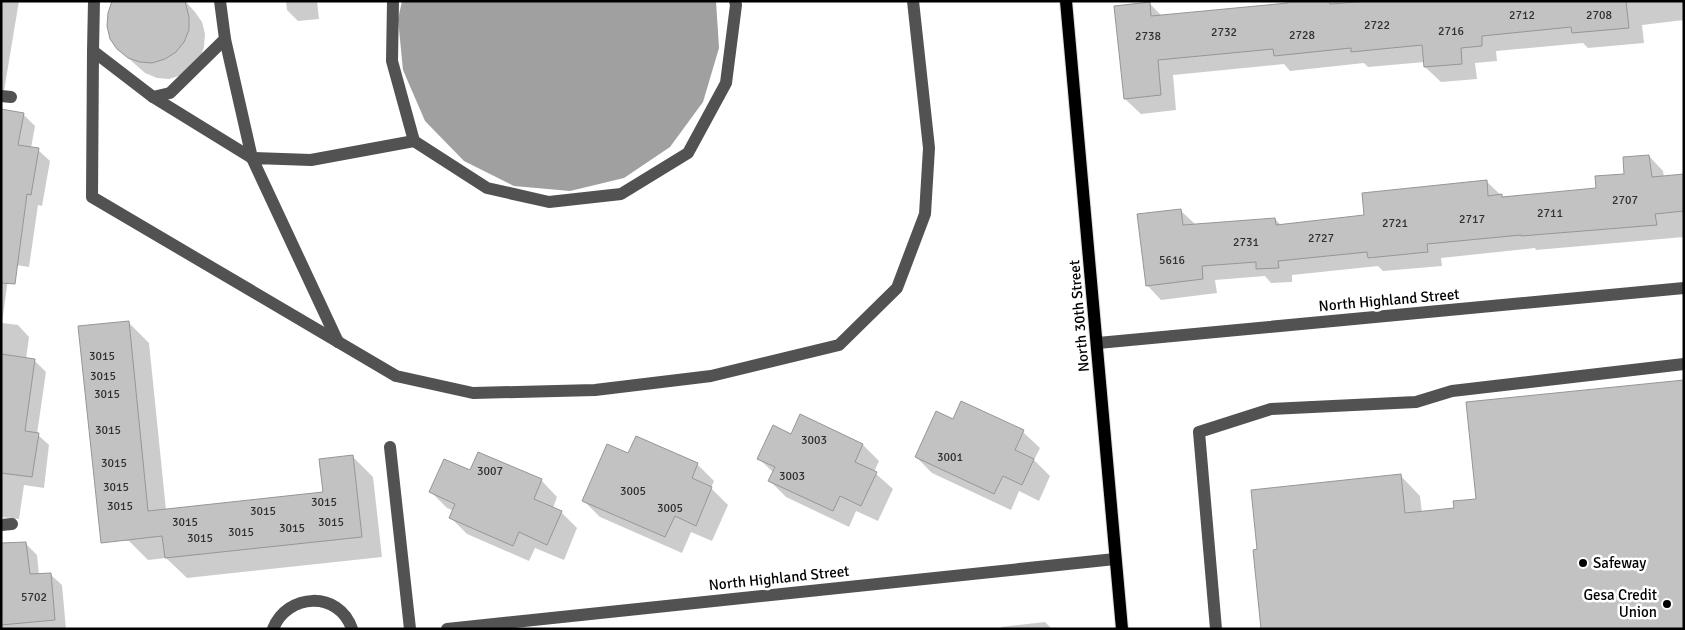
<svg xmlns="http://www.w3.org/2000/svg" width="1685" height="630" font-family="Signika,sans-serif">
<rect width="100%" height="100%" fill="#fff"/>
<!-- water -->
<path fill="#a0a0a0" d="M402,1H716L719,48L703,102L670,147L624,178L570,191L514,186L464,161L425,121L403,70L398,19Z"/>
<!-- shadow -->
<g fill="#0003">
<path d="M1,1H19L1,109Z"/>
<path d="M185,1L195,12L202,22L205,34L204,47L200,59L182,75L169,79L157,78L145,73L118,49Z"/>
<path d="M286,1H317L319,19L298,21L287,10Z"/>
<path d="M1289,1H1343V5L1375,1H1684V20L1642,25L1644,43L1588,48L1583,43L1496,51L1497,61L1475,63L1477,79L1441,82L1425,67V62L1368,67L1364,63L1290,71L1284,64L1173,75L1176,110L1141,114L1125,99L1149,3L1162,16L1289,4Z"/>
<path d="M1,111L23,114L35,126L31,148L38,150L50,161L42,206L38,205L29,267L10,264L2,323L18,325L29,337L26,359L34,360L46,372L37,434L49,445L44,488L24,485L19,519L1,517Z"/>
<path d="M1649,156L1663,171L1664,177L1684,175V237L1536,250L1535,248L1441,258L1442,266L1383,271L1378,266L1292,275V282L1271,283L1265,276L1215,280L1217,293L1161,300L1147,285L1180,210L1195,224L1275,219L1281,225L1365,216L1486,181L1504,198L1597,189L1626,175Z"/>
<path d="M128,322L149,343L166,510L324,493L353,457L373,477L382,557L187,578L166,558L148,560L129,541L120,540Z"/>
<path d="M962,403L1023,432L1040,448L1034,460L1050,476L1039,501L1019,491L1011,510L932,473L916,457L953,421Z"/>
<path d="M791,435L863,445L879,461L874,472L893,489L878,521L856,511L849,527L786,497L770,481L774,473L759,459Z"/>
<path d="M629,455L697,464L714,481L711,488L728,505L712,541L691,532L682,553L600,517L583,500Z"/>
<path d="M470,472L541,480L557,497L553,508L561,512L577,528L564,560L535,548L529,561L467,534L451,518L454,511L447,508L431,492Z"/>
<path d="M1400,475L1420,496L1422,513L1455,509L1477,500L1263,629Z"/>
<path d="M26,544L37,555L39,575L50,574L62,585L66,629H1V546Z"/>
<path d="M1045,622L1052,629H1001V627Z"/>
</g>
<!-- building -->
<g fill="#c2c2c2" stroke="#969696">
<path d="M112,1H185L189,17V30L184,42L176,52L165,59L152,63L140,62L128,58L117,49L110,39L107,26L108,13Z"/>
<path d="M1288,1H1329L1330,4L1369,1H1626L1629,28L1572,33L1571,27L1482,36V46L1461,48L1462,64L1424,67L1422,45L1351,52V48L1274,56L1273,49L1158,60L1161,95L1124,99L1114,6L1150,2L1151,16L1288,3Z"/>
<path d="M1,109L24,113L18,145L39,148L31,195L27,194L15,284L1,283Z"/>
<path d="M1649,155L1652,177L1684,174V211L1655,214L1657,225L1521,236V235L1427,244L1428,252L1368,258L1367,252L1278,261L1279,268L1256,269V262L1202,266L1203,279L1146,286L1137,214L1181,209L1183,225L1275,218L1276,225L1364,215L1362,193L1487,180L1488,196L1502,194V197L1596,188L1595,176L1624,174L1623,157Z"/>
<path d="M129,321L148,511L323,492L319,459L353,455L362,537L165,558L162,536L101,543L78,326Z"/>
<path d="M1,354L35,359L25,431L39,433L32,477L1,473Z"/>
<path d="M1684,380V629H1261L1253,550L1257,549L1251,490L1401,474L1405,513L1454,508L1453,501L1476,499L1466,402Z"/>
<path d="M961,401L1024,430L1015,450L1034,459L1022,485L1003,476L994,494L915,457L936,411L953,419Z"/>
<path d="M800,414L863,444L855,462L877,472L861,506L840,496L833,511L768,481L775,467L757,459L773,425L791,434Z"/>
<path d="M636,436L698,463L692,478L712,487L696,526L675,516L665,537L582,501L607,444L628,453Z"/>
<path d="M478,452L542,479L534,499L562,511L547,545L519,532L513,546L449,518L455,504L429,492L444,459L470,470Z"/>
<path d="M26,542L30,574L51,573L55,620L1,625V543Z"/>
</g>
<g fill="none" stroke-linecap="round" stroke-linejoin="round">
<defs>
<path id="major" d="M1066,1L1122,629"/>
</defs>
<!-- major casing -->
<use href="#major" stroke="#dbdbdb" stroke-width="14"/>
<!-- minor -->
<g stroke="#525252" stroke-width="12">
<path d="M94,1L93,51L153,97L170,93L225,39L220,1"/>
<path d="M393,1L392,61L414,141L487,188L549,202L621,194L688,153L726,83L736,5L735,1"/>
<path d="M93,51L92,197L396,376L473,393L595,390L711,376L839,345L897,288L925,214L929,148L913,1"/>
<path d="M1,96L11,97"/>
<path d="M153,97L252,158L225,39"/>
<path d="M338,342L252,158L311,160L414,141"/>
<path d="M1098,343L1684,288"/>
<path d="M390,447L410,629"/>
<path d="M1,525L12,524"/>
<path d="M273,629C287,593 339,590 352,629"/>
<path d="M447,629L1115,559"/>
<path d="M1216,629L1199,432L1271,409L1416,402L1452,391L1684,364"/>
</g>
<!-- major -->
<use href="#major" stroke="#000" stroke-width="12"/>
</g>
<!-- markers -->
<g fill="#000" stroke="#fff" stroke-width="2">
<circle cx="1583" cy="563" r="5"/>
<circle cx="1667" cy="604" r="5"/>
</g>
<g text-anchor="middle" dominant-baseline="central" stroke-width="5" stroke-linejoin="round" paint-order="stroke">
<!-- number labels -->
<g font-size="12" fill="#303030">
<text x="1522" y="15">2712</text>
<text x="1599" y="15">2708</text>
<text x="1377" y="25">2722</text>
<text x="1451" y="31">2716</text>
<text x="1224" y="32">2732</text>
<text x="1302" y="35">2728</text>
<text x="1148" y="36">2738</text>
<text x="1625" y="200">2707</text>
<text x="1550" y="213">2711</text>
<text x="1472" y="219">2717</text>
<text x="1395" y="223">2721</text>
<text x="1321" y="238">2727</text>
<text x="1246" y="242">2731</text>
<text x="1172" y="260">5616</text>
<text x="102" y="356">3015</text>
<text x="103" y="376">3015</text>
<text x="107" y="394">3015</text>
<text x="108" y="430">3015</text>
<text x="814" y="440">3003</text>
<text x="950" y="457">3001</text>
<text x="114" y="463">3015</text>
<text x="490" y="471">3007</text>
<text x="792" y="476">3003</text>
<text x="116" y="487">3015</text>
<text x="633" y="491">3005</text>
<text x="324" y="502">3015</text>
<text x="120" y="506">3015</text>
<text x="670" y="508">3005</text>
<text x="263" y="511">3015</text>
<text x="185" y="522">3015</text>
<text x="331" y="522">3015</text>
<text x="292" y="528">3015</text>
<text x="241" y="532">3015</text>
<text x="200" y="538">3015</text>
<text x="34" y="597">5702</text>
</g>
<!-- street labels -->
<g font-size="15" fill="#000" stroke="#fff">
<text transform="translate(1389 300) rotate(-5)">North Highland Street</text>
<text transform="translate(1079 316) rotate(-95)">North 30th Street</text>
<text transform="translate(779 578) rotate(-6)">North Highland Street</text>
</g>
<!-- poi labels -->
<g font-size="15" fill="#000" stroke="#fff" text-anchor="start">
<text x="1593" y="563">Safeway</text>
<text x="1657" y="595" text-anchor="end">Gesa Credit<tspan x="1657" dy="17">Union</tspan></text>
</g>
</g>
<!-- border -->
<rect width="1685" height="630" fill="none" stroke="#000000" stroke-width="5"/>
</svg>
